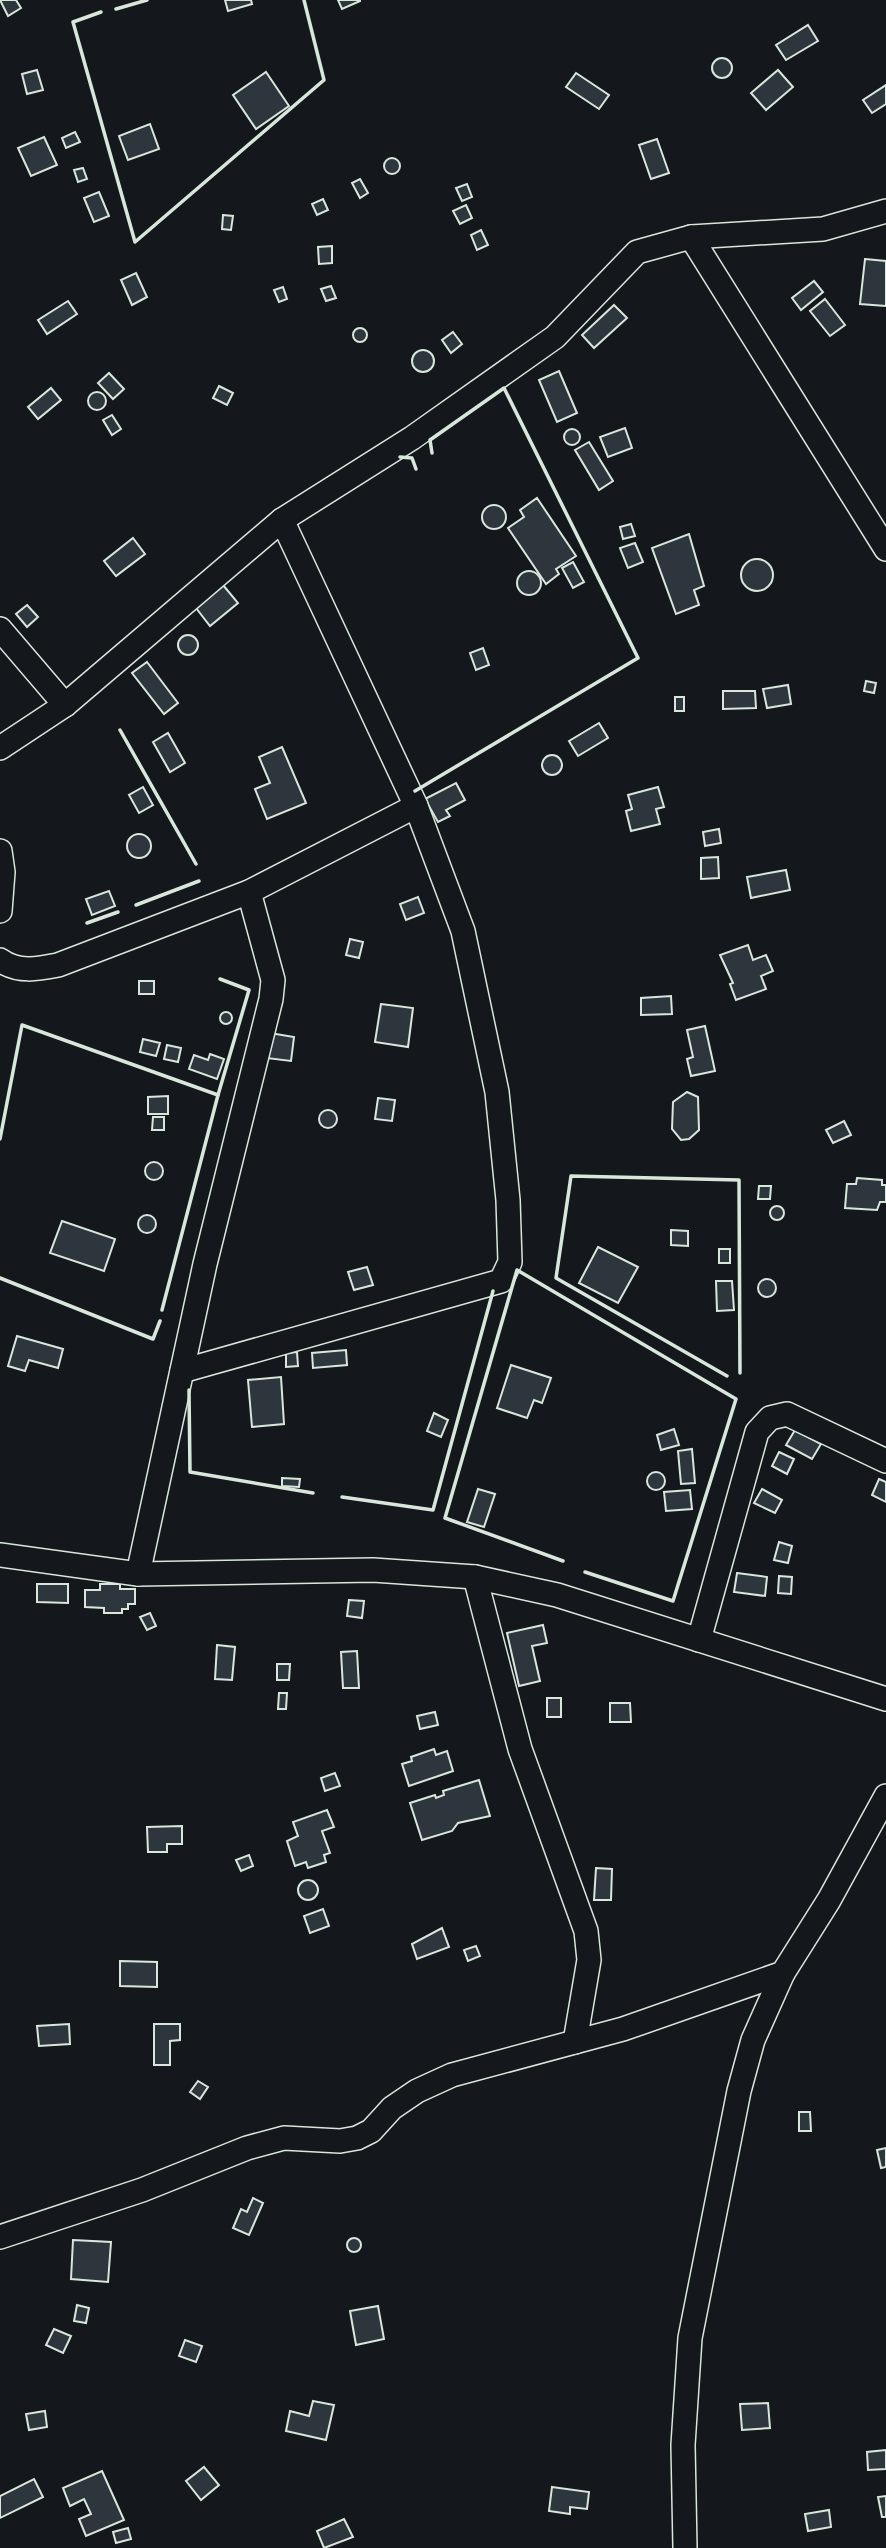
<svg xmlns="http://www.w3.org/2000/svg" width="886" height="2548" font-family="Rubik,sans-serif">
<rect width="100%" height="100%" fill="#14181c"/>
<!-- building -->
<g fill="#2c363c" stroke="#d8e6dc" stroke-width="2">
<path d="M0,0H16L21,8L8,16Z"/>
<path d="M225,0H251L252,4L228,11Z"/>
<path d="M338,0H360V1L342,9Z"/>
<path d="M808,25L818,41L786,60L776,45Z"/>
<circle cx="722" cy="68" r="10"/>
<path d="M37,70L43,90L27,94L22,74Z"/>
<path d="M778,70L793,87L766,110L751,93Z"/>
<path d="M266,72L289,106L256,129L233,95Z"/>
<path d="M576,73L609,95L599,109L566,87Z"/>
<path d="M886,85V104L872,113L863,100Z"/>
<path d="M150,124L159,149L128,160L119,136Z"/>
<path d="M75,132L80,142L66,148L62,138Z"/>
<path d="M44,137L57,165L31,176L18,148Z"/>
<path d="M657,139L669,173L651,179L639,145Z"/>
<circle cx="392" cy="166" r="8"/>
<path d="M83,168L87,179L78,182L74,170Z"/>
<path d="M360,179L368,193L360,198L352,183Z"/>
<path d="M467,184L472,197L462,201L456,188Z"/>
<path d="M99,192L109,216L94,222L84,198Z"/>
<path d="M323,199L328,210L317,215L312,204Z"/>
<path d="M466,205L472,218L460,224L453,211Z"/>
<path d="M223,215L233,216L231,230L222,229Z"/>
<path d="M481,230L488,245L477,250L471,235Z"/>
<path d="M332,246V263L319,264L318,247Z"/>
<path d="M865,259L886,261V306L860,304Z"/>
<path d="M136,273L147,297L132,305L121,280Z"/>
<path d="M814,281L823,292L801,310L792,298Z"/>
<path d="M331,286L336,298L326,301L321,289Z"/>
<path d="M283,287L287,299L279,302L274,290Z"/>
<path d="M825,299L845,325L830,336L810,311Z"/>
<path d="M68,301L77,314L47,334L38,320Z"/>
<path d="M614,305L627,318L594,348L582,335Z"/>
<circle cx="360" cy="335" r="7"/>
<path d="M453,332L462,344L451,353L442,340Z"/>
<circle cx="423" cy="361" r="11"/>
<path d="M559,371L577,413L557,422L539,380Z"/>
<path d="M109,373L124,389L113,399L98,383Z"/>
<path d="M219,386L233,393L227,405L213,398Z"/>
<path d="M51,388L61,400L38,419L28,407Z"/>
<circle cx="97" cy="401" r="9"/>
<path d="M112,415L121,429L112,435L103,420Z"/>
<path d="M625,428L632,448L608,457L600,437Z"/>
<circle cx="572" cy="437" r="8"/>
<path d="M589,442L613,481L599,490L575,450Z"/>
<path d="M537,498L576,556L556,569L559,574L546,584L508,528L524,517L520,510Z"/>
<circle cx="494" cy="517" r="12"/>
<path d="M631,524L635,536L623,539L620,527Z"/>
<path d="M689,534L704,586L694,590L699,605L676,614L652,548Z"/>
<path d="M133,538L145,554L116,576L104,561Z"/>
<path d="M635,543L643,562L628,568L620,548Z"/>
<circle cx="757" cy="575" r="16"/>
<path d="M573,562L584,582L573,588L562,568Z"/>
<circle cx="529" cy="583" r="12"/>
<path d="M223,585L238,603L210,626L196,608Z"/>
<path d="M27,605L38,617L27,627L16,614Z"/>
<circle cx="188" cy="645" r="10"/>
<path d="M483,648L489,665L476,670L470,653Z"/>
<path d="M147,662L178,703L164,714L132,673Z"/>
<path d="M866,681L876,683L874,693L864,691Z"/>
<path d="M788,685L791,704L767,708L763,689Z"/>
<path d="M723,691H755L756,708L723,709Z"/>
<rect x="675" y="697" width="9" height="14"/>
<path d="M599,723L608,738L578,756L569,741Z"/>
<path d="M168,733L185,763L170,772L153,742Z"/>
<path d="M282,747L306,803L267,819L255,789L270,783L259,757Z"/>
<circle cx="552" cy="765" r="10"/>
<path d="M456,783L465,800L446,810L450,816L438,822L425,799Z"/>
<path d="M143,787L153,805L139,813L129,795Z"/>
<path d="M658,787L664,807L656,809L660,824L631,831L626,811L632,809L628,795Z"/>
<path d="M719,829L721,843L705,846L703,832Z"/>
<circle cx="139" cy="846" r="12"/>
<path d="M718,857L719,878L701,879V858Z"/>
<path d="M786,870L790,890L751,898L747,877Z"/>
<path d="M109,891L115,906L92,915L86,899Z"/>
<path d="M418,897L424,913L406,920L400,904Z"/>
<path d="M350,939L363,942L359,958L346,955Z"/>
<path d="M748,945L753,960L766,955L773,971L761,976L766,989L736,1000L730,984L733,983L720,955Z"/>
<rect x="139" y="981" width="15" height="13"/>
<path d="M671,996L672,1014L641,1015V998Z"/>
<path d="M381,1004L413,1008L408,1047L375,1042Z"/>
<circle cx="226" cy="1018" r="6"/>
<path d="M705,1026L715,1071L691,1076L687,1059L693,1057L687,1030Z"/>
<path d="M270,1033L294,1037L291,1061L266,1058Z"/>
<path d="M143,1039L160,1043L156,1056L140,1052Z"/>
<path d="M167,1045L181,1048L178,1062L164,1059Z"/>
<path d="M210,1054L224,1059L217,1079L189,1069L194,1055L208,1060Z"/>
<path d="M687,1092L698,1097L699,1130L689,1139L681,1140L672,1129L673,1102Z"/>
<path d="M168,1096V1114H148V1097Z"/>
<path d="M378,1098L395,1100L392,1121L375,1119Z"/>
<circle cx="328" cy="1119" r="9"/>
<path d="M153,1117H164V1130H152Z"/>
<path d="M844,1121L851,1135L833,1143L826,1130Z"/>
<circle cx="154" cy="1171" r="9"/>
<path d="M857,1178L882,1180V1185H886V1202H880L877,1210L845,1208L847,1184H856Z"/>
<path d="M759,1186H771L770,1199H758Z"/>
<circle cx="777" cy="1213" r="7"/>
<circle cx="147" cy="1224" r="9"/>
<path d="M62,1221L115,1239L104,1271L50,1253Z"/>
<path d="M671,1230L688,1231V1246L671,1245Z"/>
<path d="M598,1247L638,1267L618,1303L579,1283Z"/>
<rect x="719" y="1249" width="11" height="14"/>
<path d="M367,1267L373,1285L354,1290L348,1272Z"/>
<circle cx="767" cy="1288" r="9"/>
<path d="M716,1281H732L734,1310L717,1311Z"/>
<path d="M17,1336L63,1349L58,1368L29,1360L25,1371L8,1366Z"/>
<path d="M346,1350L347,1365L313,1368L312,1353Z"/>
<path d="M297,1352L298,1366L286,1367V1353Z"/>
<path d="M511,1365L551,1378L542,1403L534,1400L527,1418L497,1408Z"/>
<path d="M281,1377L284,1424L252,1427L248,1380Z"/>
<path d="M434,1413L448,1420L441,1437L427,1431Z"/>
<path d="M674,1429L679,1445L661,1450L657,1435Z"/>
<path d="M795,1430L821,1444L812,1459L786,1445Z"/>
<path d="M692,1449L695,1483L681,1484L678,1451Z"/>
<path d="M779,1452L794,1459L787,1474L772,1466Z"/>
<circle cx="656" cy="1481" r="9"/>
<path d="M282,1478L300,1479L299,1487L282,1486Z"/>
<path d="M879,1479L886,1482V1502L872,1495Z"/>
<path d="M478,1489L495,1494L484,1527L467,1522Z"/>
<path d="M762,1489L782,1500L775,1513L754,1503Z"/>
<path d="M690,1490L692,1509L666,1511L664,1492Z"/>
<path d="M779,1542L792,1546L788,1563L774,1560Z"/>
<path d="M737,1573L767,1577L765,1596L734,1592Z"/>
<path d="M779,1576L792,1577L791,1594L778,1593Z"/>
<path d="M37,1584H68V1603L37,1602Z"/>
<path d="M100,1584H120V1589H135V1604H128V1609H122V1613H104V1608L85,1607V1590H100Z"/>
<path d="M349,1600L364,1601L362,1618L347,1616Z"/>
<path d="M150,1613L156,1626L147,1630L140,1617Z"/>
<path d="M543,1625L547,1643L532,1646L540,1681L519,1686L507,1633Z"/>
<path d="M217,1645L235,1647L232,1680L215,1679Z"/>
<path d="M357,1651L359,1688H343L341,1652Z"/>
<path d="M277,1664H290L289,1680H277Z"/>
<path d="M279,1693H287L286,1709H278Z"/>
<rect x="547" y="1698" width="14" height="19"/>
<path d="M610,1703H630L631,1722H610Z"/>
<path d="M435,1712L438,1725L420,1729L417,1716Z"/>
<path d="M434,1749L436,1755L447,1751L453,1771L409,1786L402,1764L412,1761L411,1757Z"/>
<path d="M335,1773L340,1786L325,1791L321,1778Z"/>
<path d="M479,1780L490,1816L458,1823L452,1831L422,1840L410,1803L435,1795L436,1798L444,1795L443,1791Z"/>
<path d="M327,1810L334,1827L322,1831L330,1853L324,1855L326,1862L308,1868L306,1862L295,1866L287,1841L298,1836L293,1822Z"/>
<path d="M182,1826V1844H167V1852H148L147,1827Z"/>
<path d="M249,1855L253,1866L241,1871L236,1860Z"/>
<path d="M596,1868L612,1869L611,1900H594Z"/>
<circle cx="308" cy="1890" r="10"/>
<path d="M323,1909L329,1926L310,1933L304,1916Z"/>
<path d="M442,1928L449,1947L417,1959L412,1944Z"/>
<path d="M476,1946L480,1956L468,1961L464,1950Z"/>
<path d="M120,1961L157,1962V1987L120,1986Z"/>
<path d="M69,2024L70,2044L39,2046L37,2026Z"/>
<path d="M154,2024H180V2040L170,2041V2065H154Z"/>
<path d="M198,2081L208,2087L200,2099L190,2092Z"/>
<path d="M799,2112H810L811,2131H799Z"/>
<path d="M886,2148V2167L881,2168L877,2150Z"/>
<path d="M253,2198L263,2203L249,2235L233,2228L241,2209L247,2212Z"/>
<circle cx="354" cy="2245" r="7"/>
<path d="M73,2240L111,2242L108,2282L71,2279Z"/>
<path d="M77,2305L89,2308L86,2323L74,2321Z"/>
<path d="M378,2306L384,2339L356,2345L350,2311Z"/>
<path d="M54,2329L71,2336L63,2353L46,2345Z"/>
<path d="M185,2340L202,2346L196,2362L179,2356Z"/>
<path d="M313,2401L334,2405L326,2440L286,2431L290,2411L309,2416Z"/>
<path d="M768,2403L770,2428L742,2430L740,2404Z"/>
<path d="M45,2411L47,2427L29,2430L26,2414Z"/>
<path d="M886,2450V2469L868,2470L867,2452Z"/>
<path d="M204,2467L219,2485L201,2500L186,2481Z"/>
<path d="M102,2471L124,2520L86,2536L79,2519L91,2514L84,2499L70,2506L63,2488Z"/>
<path d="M34,2479L43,2497L0,2518V2496Z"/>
<path d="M552,2487L589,2492L587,2509L570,2507V2514L549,2511Z"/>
<path d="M886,2496V2517H882L878,2497Z"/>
<path d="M829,2510L831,2527L808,2531L805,2514Z"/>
<path d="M344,2519L353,2537L324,2548L317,2531Z"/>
<path d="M128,2528L131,2539L116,2543L113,2532Z"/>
</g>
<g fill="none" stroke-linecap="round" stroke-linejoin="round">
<defs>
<g id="minor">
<path d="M691,237L886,549"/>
<path d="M0,629L65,705"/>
<path d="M0,748L65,705L282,520L412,438L555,337L637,252L691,237L823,229L886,211"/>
<path d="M0,851L3,872L0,911"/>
<path d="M0,960C18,973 38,969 58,965L249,892L416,806"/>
<path d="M182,1371L501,1281L510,1262L508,1200L497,1092L463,931L416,806L282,520"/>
<path d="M0,1555L138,1574L373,1570L475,1577L557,1595L886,1699"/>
<path d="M138,1574L205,1264L271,999L273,980L249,892"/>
<path d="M475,1577L520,1749L586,1931L589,1960L575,2042"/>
<path d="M699,1640L757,1432L770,1418L787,1414L886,1461"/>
<path d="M0,2237L142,2190L247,2148L284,2138L340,2141L357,2138L371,2131L392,2108L417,2091L452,2075L623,2029L783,1973L829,1900L886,1796"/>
<path d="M685,2548L683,2445L690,2338L739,2091L753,2040L783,1973"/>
</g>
</defs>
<!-- minor casing -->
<use href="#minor" stroke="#d8e6dc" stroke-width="26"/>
<!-- minor -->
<use href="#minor" stroke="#14181c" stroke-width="23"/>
<!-- wall -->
<g stroke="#d8e6dc" stroke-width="3.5">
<path d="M116,9L147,0"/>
<path d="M101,12L73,22L135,242L324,80L304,0"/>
<path d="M400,457L412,458L416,469"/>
<path d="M120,730L196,864"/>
<path d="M415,791L638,658L504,388L430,440L432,453"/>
<path d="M136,905L199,881"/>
<path d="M87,923L118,912"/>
<path d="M218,1095L249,990L220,979"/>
<path d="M0,1139L22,1025L218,1095L162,1310"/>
<path d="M0,1278L153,1339L160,1321"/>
<path d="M727,1376L556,1278L571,1176L739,1180L740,1373"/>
<path d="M189,1390L190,1472L313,1493"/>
<path d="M342,1497L433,1510L493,1291"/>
<path d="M563,1561L445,1518L517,1270L736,1399L673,1601L585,1572"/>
</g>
</g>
</svg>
